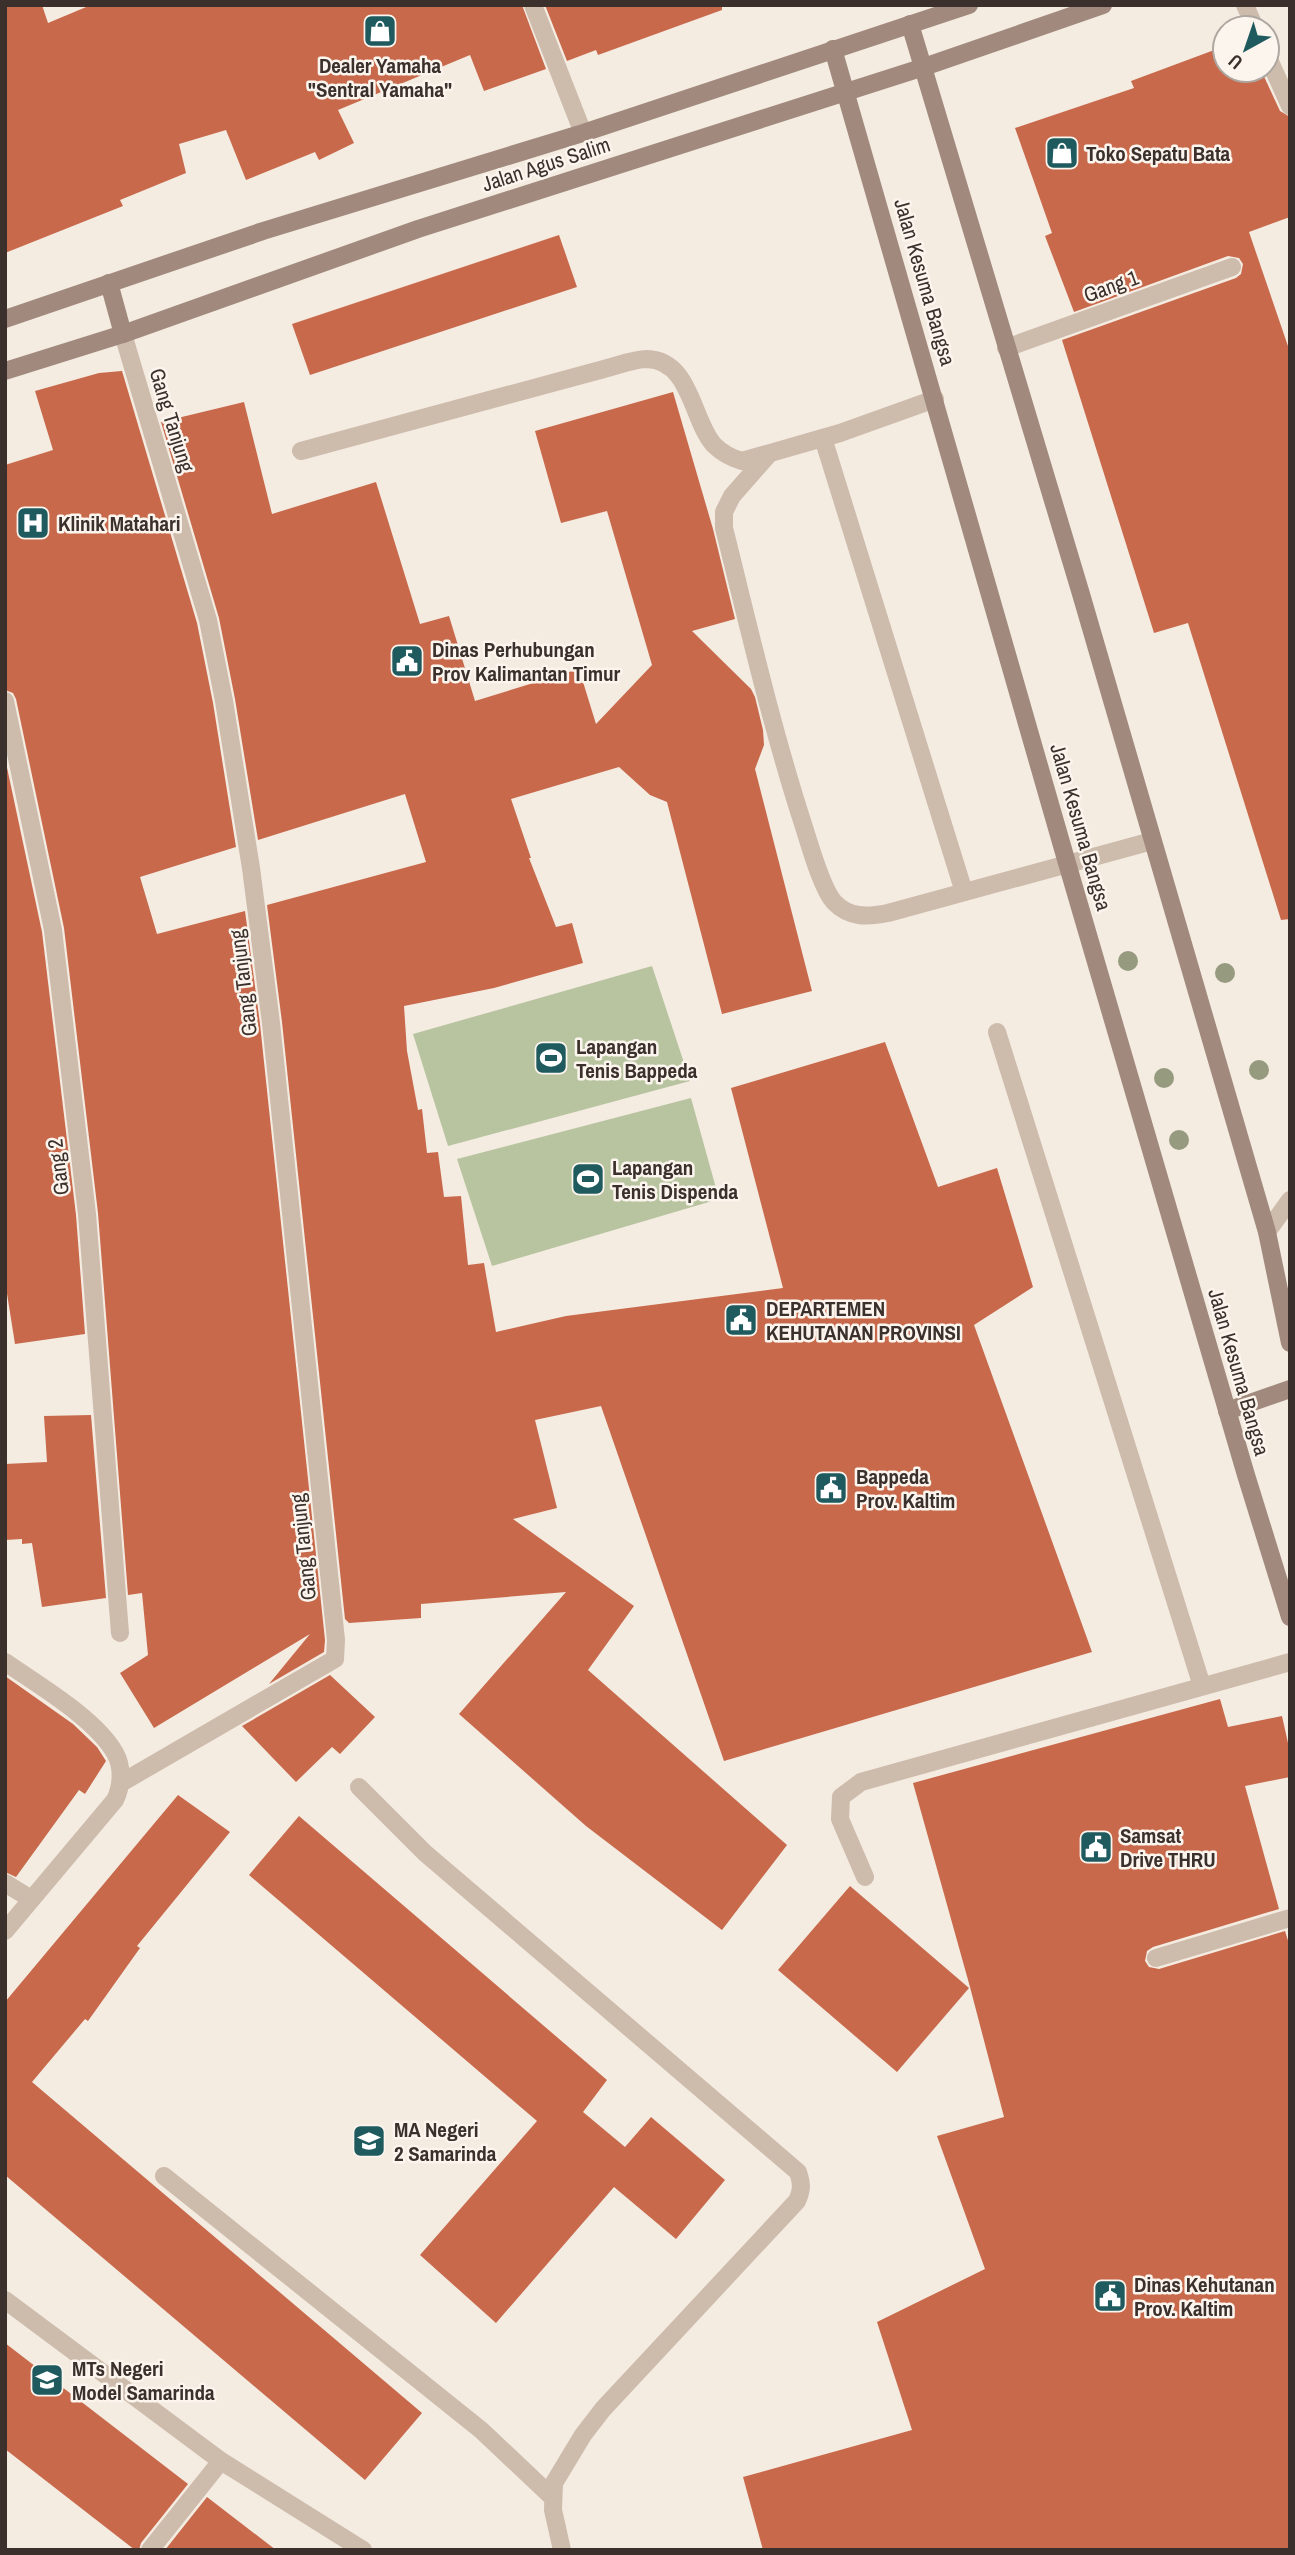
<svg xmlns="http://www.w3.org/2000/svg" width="1295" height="2555" font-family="'Archivo Narrow',sans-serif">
<rect width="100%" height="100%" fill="#f4ebe1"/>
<!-- green -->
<g fill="#b8c4a0">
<path d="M652,966L690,1081L448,1146L413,1034Z"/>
<path d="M691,1098L719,1199L492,1266L457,1159Z"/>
</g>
<!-- building -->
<g fill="#c8694b">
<path d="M5,5H42L48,23L91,5H522L546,69L484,91L470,55L338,110L354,143L319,160L315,152L246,180L226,130L179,144L186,173L120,200L123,206L5,253Z"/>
<path d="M545,5H722V10L598,55L596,50L567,61Z"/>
<path d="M1225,46V70H1261L1280,111L1290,117V217L1249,232L1290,352V919L1281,920L1188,623L1154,633L1062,340L1236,278L1241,274L1243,264L1239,258L1228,256L1074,312L1045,236L1052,233L1015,128L1134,88L1131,81Z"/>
<path d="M559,235L577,287L310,375L292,324Z"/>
<path d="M122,371L197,623L213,703L236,847L140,877L157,934L245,911L260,1024L325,1640L324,1652L269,1684L310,1634L154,1728L120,1673L148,1655L142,1593L128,1595L98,1213L64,928L16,699L13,693L5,690V465L53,450L35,391L99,373Z"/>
<path d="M673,392L713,529L735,619L692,631L751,689L755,697L763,730L764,745L755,769L812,991L722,1014L667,802L650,795L619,767L511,799L531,858H529L556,927L572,923L583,963L494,988L404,1006L407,1051L418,1110L422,1109L427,1153L438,1152L444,1197L461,1196L468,1265L484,1263L496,1332L566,1316L783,1288L731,1088L885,1042L938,1187L997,1168L1033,1287L974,1325L1092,1652L724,1761L601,1406L535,1420L557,1508L513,1519L634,1606L588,1670L787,1845L722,1930L586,1826L459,1714L566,1592L421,1604V1618L349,1623L345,1619L282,1022L267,905L426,862L405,794L258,840L235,699L219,618L161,422L244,402L272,514L376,482L420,624L449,616L475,701L579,669L596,724L652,665L607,511L561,523L535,431Z"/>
<path d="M5,758L42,932L76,1215L85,1334L15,1344L5,1281Z"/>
<path d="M91,1415L106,1598L42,1607L32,1543L22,1544V1539L5,1540V1464L47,1462L44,1416Z"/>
<path d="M330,1675L375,1717L340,1754L332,1747L296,1782L242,1726Z"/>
<path d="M5,1676L73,1724L97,1747L106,1761L85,1794L79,1790L16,1877L5,1872Z"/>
<path d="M1220,1699L1228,1727L1282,1716L1290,1752V1777L1245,1786L1279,1909L1153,1947L1147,1951L1145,1961L1149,1967L1159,1969L1285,1931L1290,1947V2550H763L743,2477L912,2430L877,2322L985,2269L937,2136L1004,2117L970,1987L913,1783Z"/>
<path d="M178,1795L230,1832L137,1946L140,1948L88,2021L85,2019L32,2082L422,2413L365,2480L5,2175V2002Z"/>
<path d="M299,1816L607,2080L583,2112L625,2147L651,2117L725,2180L676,2239L614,2187L496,2323L420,2255L537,2121L249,1875Z"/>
<path d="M850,1886L969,1988L897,2072L778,1970Z"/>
<path d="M5,2343L188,2484L141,2543L139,2550H135L5,2449Z"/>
<path d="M207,2497L276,2550H165Z"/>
</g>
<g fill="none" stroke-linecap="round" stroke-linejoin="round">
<!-- lane -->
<g stroke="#cdbbac" stroke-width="18">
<path d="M823,438L964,892"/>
<path d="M301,451L604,369C617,366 633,359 647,359C691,360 692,421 714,445C722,453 731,458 742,461L840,433L935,399"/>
<path d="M769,454L732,496L724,512V528C749,628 772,729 804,827C810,846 822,889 834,902C849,918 867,917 888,913L1152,841"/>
<path d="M997,1032L1202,1686"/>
<path d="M359,1787L425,1853L798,2172C802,2184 802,2190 797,2201L603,2409L583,2435L554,2483L553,2510L562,2550"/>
<path d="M865,1877L840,1819L841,1797L861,1782L1290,1662"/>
<path d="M1156,1958L1290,1918"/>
<path d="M164,2176L481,2430L552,2497"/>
<path d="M5,2300L221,2461L363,2550"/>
<path d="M150,2550L221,2461"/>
</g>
<!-- street -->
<g stroke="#cdbbac" stroke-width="18">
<path d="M533,5L583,133"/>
<path d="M1245,5L1255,28"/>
<path d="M1267,55L1290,106"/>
<path d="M1006,348L1232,267"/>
<path d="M5,701L53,930L87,1214L120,1633"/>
<path d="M1267,1232L1290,1200"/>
<path d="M5,1662C38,1685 95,1718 115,1753C123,1767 122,1786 115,1800L5,1931"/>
<path d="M121,1783L335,1659L336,1640L271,1023L251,868L224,701L208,620L123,334"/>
<path d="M5,1883L31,1899"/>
</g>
<!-- secondary -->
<g stroke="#a18a7d" stroke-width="18">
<path d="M910,24L1081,594L1267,1232L1290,1343"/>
<path d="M833,49L1067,863L1246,1475L1290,1617"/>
<path d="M109,283L123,334"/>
<path d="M5,319L263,231L583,133L969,5"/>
<path d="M5,371L123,334L418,229L921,68L1103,5"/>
<path d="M1227,1411L1290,1389"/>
</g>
</g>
<!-- trees -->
<g fill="#969b7f">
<circle cx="1128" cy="961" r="10"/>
<circle cx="1225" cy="973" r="10"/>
<circle cx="1259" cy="1070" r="10"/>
<circle cx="1164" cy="1078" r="10"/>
<circle cx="1179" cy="1140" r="10"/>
</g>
<!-- icons -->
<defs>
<symbol id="shop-square" viewBox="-11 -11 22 22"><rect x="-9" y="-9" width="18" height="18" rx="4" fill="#1f5a5e" stroke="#fbf5ee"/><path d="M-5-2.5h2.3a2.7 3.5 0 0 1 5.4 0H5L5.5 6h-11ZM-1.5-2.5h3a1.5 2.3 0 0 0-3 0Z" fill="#fff"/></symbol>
<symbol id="hospital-square" viewBox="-11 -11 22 22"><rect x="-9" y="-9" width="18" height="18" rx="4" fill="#1f5a5e" stroke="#fbf5ee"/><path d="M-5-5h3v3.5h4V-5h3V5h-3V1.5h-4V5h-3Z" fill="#fff"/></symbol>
<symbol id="civic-square" viewBox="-11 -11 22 22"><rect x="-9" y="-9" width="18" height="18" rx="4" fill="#1f5a5e" stroke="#fbf5ee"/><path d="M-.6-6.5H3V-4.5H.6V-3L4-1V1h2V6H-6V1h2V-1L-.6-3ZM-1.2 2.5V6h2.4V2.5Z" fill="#fff"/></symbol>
<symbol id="stadium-square" viewBox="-11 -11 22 22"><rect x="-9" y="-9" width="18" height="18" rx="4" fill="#1f5a5e" stroke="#fbf5ee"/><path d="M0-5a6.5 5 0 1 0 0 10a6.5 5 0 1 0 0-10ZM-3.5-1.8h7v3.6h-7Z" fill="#fff"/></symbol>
<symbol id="school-square" viewBox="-11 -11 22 22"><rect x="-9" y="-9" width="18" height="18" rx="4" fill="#1f5a5e" stroke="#fbf5ee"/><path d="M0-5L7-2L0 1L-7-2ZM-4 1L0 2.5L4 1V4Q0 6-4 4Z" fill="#fff"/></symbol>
</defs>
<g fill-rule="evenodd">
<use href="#shop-square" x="361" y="12" width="38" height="38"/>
<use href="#shop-square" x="1043" y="134" width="38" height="38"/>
<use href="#hospital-square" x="14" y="504" width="38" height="38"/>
<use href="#civic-square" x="388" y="642" width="38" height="38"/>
<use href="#stadium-square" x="532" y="1039" width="38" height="38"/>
<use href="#stadium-square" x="569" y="1160" width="38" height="38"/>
<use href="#civic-square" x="722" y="1301" width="38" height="38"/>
<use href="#civic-square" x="812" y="1469" width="38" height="38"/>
<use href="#civic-square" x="1077" y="1828" width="38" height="38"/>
<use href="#school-square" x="350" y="2122" width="38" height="38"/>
<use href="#civic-square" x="1091" y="2277" width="38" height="38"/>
<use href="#school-square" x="28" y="2361" width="38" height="38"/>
</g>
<g text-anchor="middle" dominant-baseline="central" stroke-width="5" stroke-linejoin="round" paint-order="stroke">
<!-- poi labels -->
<g font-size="21" font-weight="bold" fill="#3b302b" stroke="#fbf5ee" text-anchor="start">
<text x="380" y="65" text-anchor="middle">Dealer Yamaha<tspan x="380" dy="24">"Sentral Yamaha"</tspan></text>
<text x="1086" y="153">Toko Sepatu Bata</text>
<text x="58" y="523">Klinik Matahari</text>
<text x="432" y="649">Dinas Perhubungan<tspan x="432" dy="24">Prov Kalimantan Timur</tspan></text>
<text x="576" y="1046">Lapangan<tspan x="576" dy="24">Tenis Bappeda</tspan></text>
<text x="612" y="1167">Lapangan<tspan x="612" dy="24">Tenis Dispenda</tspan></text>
<text x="766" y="1308">DEPARTEMEN<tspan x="766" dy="24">KEHUTANAN PROVINSI</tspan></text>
<text x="856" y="1476">Bappeda<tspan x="856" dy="24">Prov. Kaltim</tspan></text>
<text x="1120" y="1835">Samsat<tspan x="1120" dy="24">Drive THRU</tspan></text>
<text x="394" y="2129">MA Negeri<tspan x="394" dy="24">2 Samarinda</tspan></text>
<text x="1134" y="2284">Dinas Kehutanan<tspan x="1134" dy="24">Prov. Kaltim</tspan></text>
<text x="72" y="2368">MTs Negeri<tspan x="72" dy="24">Model Samarinda</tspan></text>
</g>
<!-- street labels -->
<g font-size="21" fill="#3b302b" stroke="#fbf5ee">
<text transform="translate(546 164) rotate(-18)">Jalan Agus Salim</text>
<text transform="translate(925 282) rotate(74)">Jalan Kesuma Bangsa</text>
<text transform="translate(1111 286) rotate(-20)">Gang 1</text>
<text transform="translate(172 420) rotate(73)">Gang Tanjung</text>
<text transform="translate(1081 827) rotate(74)">Jalan Kesuma Bangsa</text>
<text transform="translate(243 983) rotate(-97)">Gang Tanjung</text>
<text transform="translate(58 1167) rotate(-97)">Gang 2</text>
<text transform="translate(1239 1372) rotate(74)">Jalan Kesuma Bangsa</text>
<text transform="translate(303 1547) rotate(-96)">Gang Tanjung</text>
</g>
</g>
<!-- border -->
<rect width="1295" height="2555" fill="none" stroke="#3b302b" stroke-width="14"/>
<!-- north arrow -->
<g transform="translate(1246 49) rotate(220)"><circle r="33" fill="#fbf5ee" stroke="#aea6a0" stroke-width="2"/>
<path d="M0-5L12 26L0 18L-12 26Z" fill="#1f5a5e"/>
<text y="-10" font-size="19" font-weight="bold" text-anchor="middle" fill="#3b302b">U</text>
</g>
</svg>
